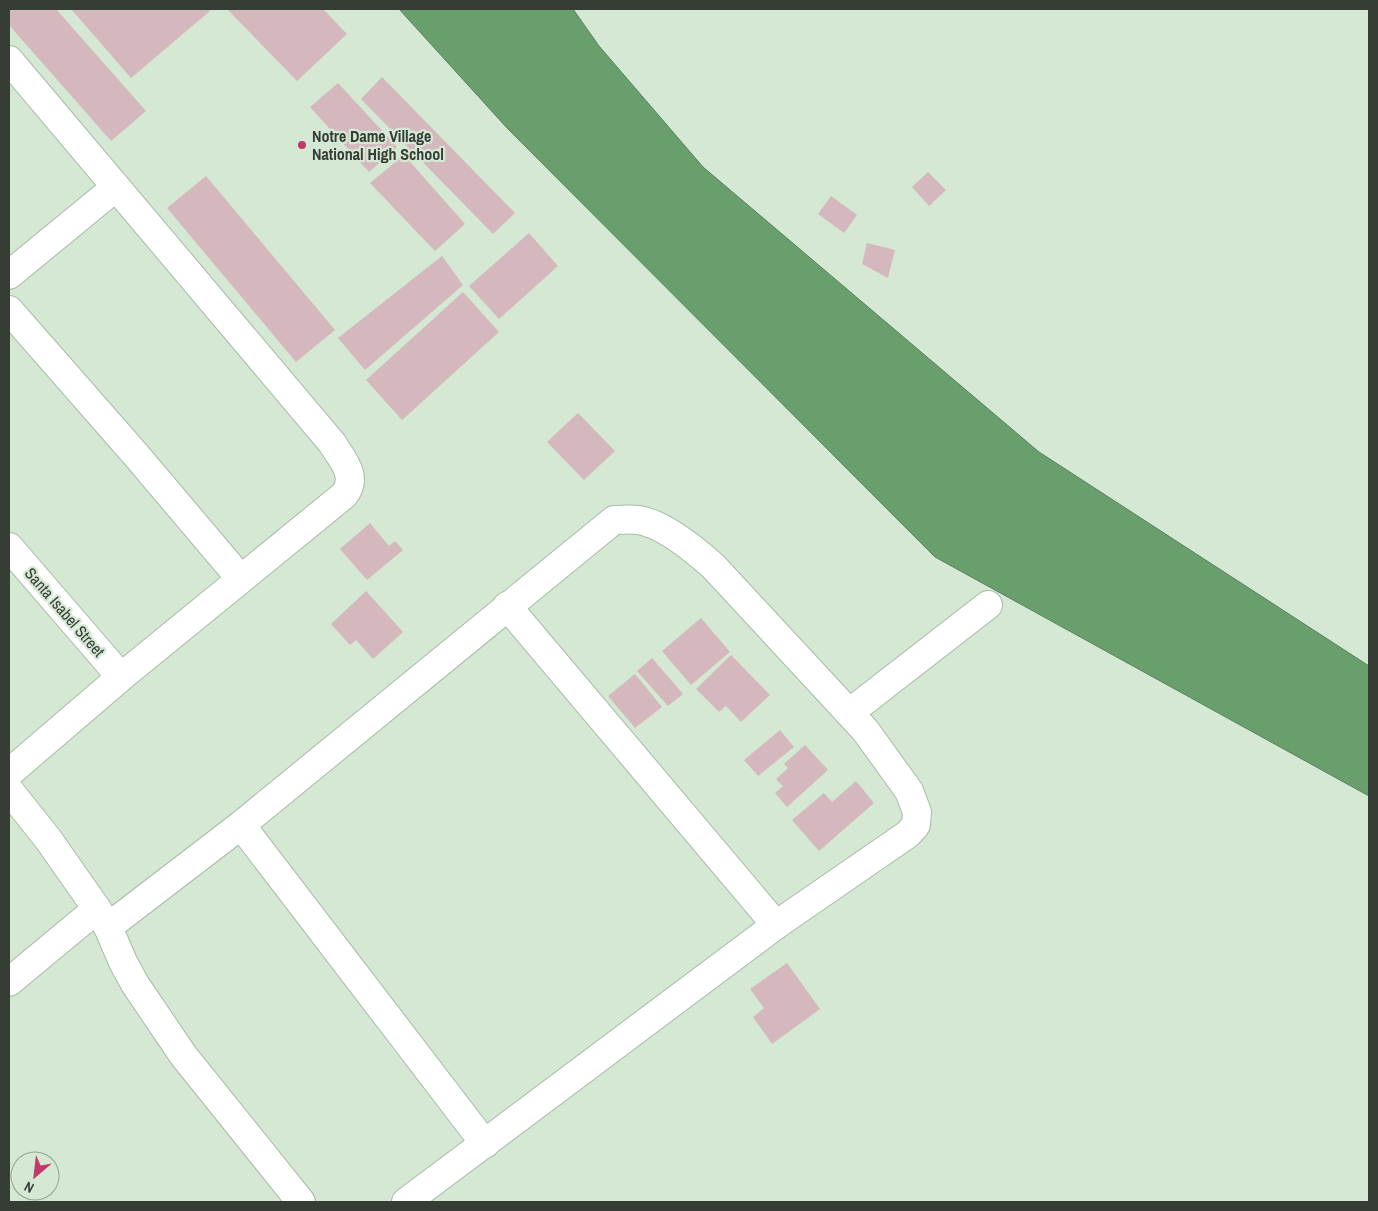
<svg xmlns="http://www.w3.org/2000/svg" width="1378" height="1211" font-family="'Archivo Narrow',sans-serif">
<rect width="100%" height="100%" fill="#d4e8d4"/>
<!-- water -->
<path fill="#699f6d" stroke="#59825c" d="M399,9H573L599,46L703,167L1039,452L1369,666V796L935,557L507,128Z"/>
<!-- building -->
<g fill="#d5b8be">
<path d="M9,9H56L146,111L111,141L9,25Z"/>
<path d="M71,9H208L210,11L131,78Z"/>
<path d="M227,9H323L347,34L297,81Z"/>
<path d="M382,77L515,213L493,234L361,99Z"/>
<path d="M338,83L397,147L369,172L310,107Z"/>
<path d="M404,155L465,224L435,251L370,183Z"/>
<path d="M928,172L946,190L929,206L912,187Z"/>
<path d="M206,176L335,330L296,362L167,208Z"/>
<path d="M831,196L857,215L844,233L818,214Z"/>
<path d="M529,233L558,266L499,319L469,286Z"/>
<path d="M867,243L895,250L888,278L862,264Z"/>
<path d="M442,256L463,285L365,370L338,338Z"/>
<path d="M463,292L499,332L402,420L366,380Z"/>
<path d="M578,413L615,451L584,480L547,442Z"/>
<path d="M370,523L389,546L395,541L403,550L367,580L340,549Z"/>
<path d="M366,591L403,632L373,659L356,640L350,645L331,624Z"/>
<path d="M701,618L730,652L691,685L662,651Z"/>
<path d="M731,655L770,695L741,722L726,706L719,712L696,689Z"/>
<path d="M652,658L683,694L668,706L637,671Z"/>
<path d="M635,674L662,707L635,728L608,696Z"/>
<path d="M780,730L794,747L758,776L744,760Z"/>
<path d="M805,745L828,770L787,807L775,793L783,786L776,779L788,768L784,764Z"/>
<path d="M856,781L874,803L819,851L792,820L824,793L832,802Z"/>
<path d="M787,963L820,1009L772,1044L753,1017L764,1008L750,989Z"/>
</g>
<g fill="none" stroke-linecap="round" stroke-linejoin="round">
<defs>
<g id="minor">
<path d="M9,60L332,443C342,459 359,477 344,495L121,677L9,773"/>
<path d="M9,275L116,187"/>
<path d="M9,310L136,455L240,578"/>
<path d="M9,547L121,677"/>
<path d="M507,606L776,925"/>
<path d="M849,713L988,605"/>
<path d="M9,790L48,839L97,909L108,927L123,962L135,984L183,1055L301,1202"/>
<path d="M241,825L485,1144"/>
<path d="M108,927L241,825L614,520C622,520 630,519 638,520C663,523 695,550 713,566L865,730L909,791L917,812L916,825L908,834L776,925L406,1202"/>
<path d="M9,982L97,909"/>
</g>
</defs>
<!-- minor casing -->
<use href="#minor" stroke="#a7bba8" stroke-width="30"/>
<!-- minor -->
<use href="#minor" stroke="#fff" stroke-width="28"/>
</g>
<!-- markers -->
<circle fill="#c43869" stroke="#d4e8d4" stroke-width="2" cx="302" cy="145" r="5"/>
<g text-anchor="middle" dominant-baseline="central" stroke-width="4.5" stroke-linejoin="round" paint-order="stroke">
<!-- poi labels -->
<g font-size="16" font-weight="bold" fill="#353d35" stroke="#d4e8d4" text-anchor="start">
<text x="312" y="136">Notre Dame Village<tspan x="312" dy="18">National High School</tspan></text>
</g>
<!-- street labels -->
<g font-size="16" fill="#353d35" stroke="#d4e8d4">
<text transform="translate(65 612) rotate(49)">Santa Isabel Street</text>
</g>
</g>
<!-- border -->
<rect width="1378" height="1211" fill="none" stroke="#353d35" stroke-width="20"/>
<!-- north arrow -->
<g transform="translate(35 1176) rotate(208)"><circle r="24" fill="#d4e8d4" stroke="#94a494"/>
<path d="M0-4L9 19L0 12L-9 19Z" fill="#c43869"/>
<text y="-8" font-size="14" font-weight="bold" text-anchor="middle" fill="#353d35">N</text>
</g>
</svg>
